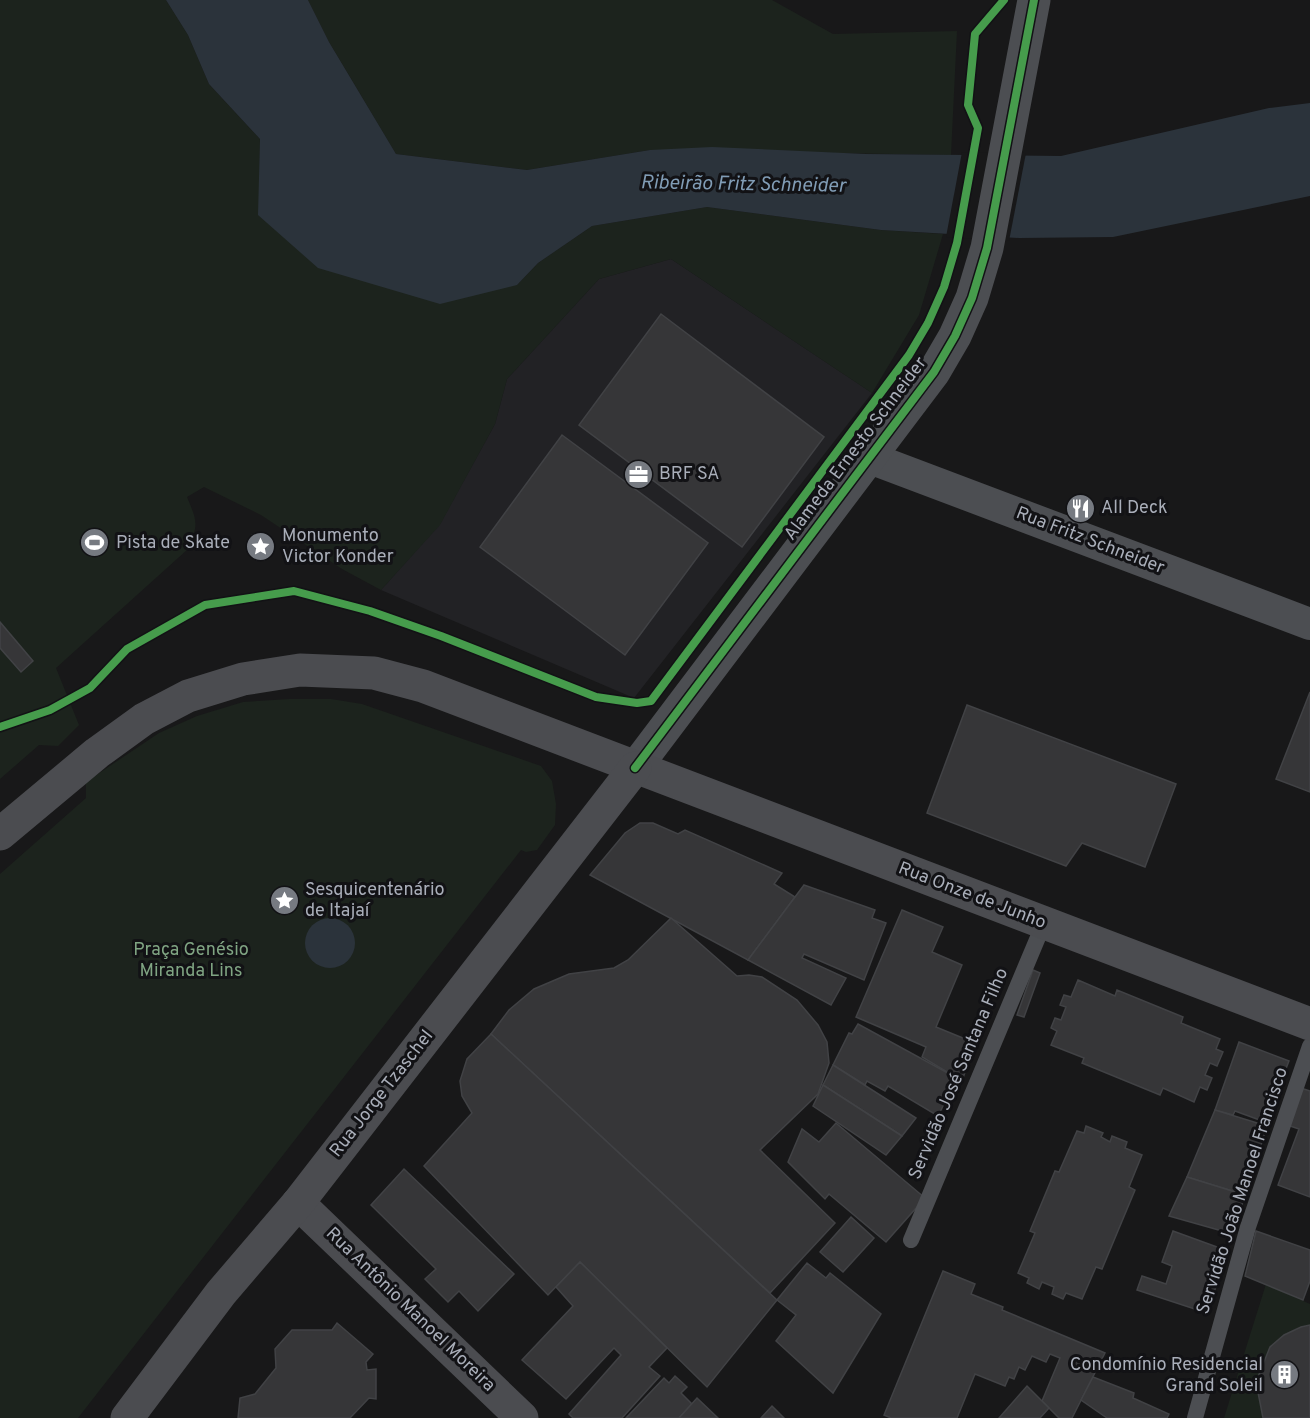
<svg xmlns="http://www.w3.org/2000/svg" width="1310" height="1418" font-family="Overpass,sans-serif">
<rect width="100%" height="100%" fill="#181819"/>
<!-- built -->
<path fill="#222225" d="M671,259L872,393L634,698L381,590L440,524L495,424L507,379L599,279Z"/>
<!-- green -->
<g fill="#1c231d">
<path d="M0,0H166L188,35L209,84L260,139L259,215L517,285L538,263L592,226L707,207L881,230L943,234L919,315L872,393L671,259L599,279L507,379L495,424L440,525L381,590L342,569L261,515L204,487L187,497C197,521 199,524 188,549L56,668L79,725L58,746L39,745L0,779Z"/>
<path d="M308,0H772L833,34L957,31L951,155L650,150L527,170L396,154L329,42Z"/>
<path d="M289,699H331L362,704L541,766L552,781L556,804L555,825L537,850L526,852L521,850L78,1418H0V874L86,798V782L159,733L197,716L243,702Z"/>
<path d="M1266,1284L1310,1304V1325L1301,1327L1284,1335L1270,1347L1256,1382L1263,1418H1224Z"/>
</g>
<!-- water -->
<g fill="#2b333b">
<path d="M166,0H308L329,42L396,154L527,170L650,150L712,147L866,154L1061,156L1269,108L1310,103V196L1113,237L1019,238L881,230L707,207L592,226L538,263L517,285L440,304L318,268L258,215L260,139L209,84L188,35Z"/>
<circle cx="330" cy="943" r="25"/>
</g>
<!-- pier -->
<path fill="#181819" d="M962,152L1026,153L1009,241L946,237Z"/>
<!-- building -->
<g fill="#363638" stroke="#414245" stroke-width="1.5">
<path d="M661,314L824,437L742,547L579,425Z"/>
<path d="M562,435L708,543L625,655L480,547Z"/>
<path d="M0,622L33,661L21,672L0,648Z"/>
<path d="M1310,692V792L1276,779Z"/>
<path d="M967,705L1176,784L1145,867L1082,843L1066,866L927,813Z"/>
<path d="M640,823H653L678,834L685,830L782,873L774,884L795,897L748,960L590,875L625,833Z"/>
<path d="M804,885L875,910L872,918L886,923L864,980L804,954L802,958L846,978L831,1005L748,960Z"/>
<path d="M902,910L943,927L932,952L962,965L936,1027L975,1043L962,1081L922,1057L926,1047L856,1017Z"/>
<path d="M671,918L737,976L749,975L762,977L797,1000L818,1025L827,1042L829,1063L818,1094L760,1150L835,1223L770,1293L491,1034L509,1010L534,989L569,974L614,968L628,960Z"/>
<path d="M1033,970L1040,973L1024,1017L1017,1015Z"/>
<path d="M1078,980L1115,996L1117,990L1183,1017L1181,1023L1220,1039L1216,1049L1223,1052L1217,1066L1210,1063L1205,1075L1212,1078L1207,1090L1200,1087L1194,1102L1163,1088L1160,1095L1082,1063L1084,1058L1051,1045L1057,1031L1051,1028L1055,1018L1061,1020L1066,1007L1060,1005L1064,995L1071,997Z"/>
<path d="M858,1024L957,1078L938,1116L888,1086L885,1091L867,1081L865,1085L833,1065L849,1033L852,1034Z"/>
<path d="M491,1034L777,1300L707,1387L580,1262L548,1295L424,1166L472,1113L462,1096L460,1081L467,1059Z"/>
<path d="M1239,1042L1289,1061L1265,1122L1235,1111L1233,1115L1215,1110Z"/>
<path d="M833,1065L916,1118L902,1136L823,1085Z"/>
<path d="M823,1085L902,1136L886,1155L813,1106Z"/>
<path d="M1301,1088L1310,1091V1197L1278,1185L1299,1129L1290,1126Z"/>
<path d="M1215,1110L1267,1126L1247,1190L1239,1186L1236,1192L1187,1177Z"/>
<path d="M836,1123L925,1198L886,1242L829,1194L825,1199L788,1162L802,1129L819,1142Z"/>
<path d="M1086,1126L1103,1133L1101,1137L1110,1142L1112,1136L1127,1142L1125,1148L1142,1155L1129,1187L1135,1190L1102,1269L1096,1267L1082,1299L1066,1293L1063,1299L1052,1294L1054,1287L1042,1282L1039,1289L1027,1283L1029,1278L1018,1273L1035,1233L1030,1231L1055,1171L1059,1172L1077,1131L1084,1133Z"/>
<path d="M404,1169L514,1274L478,1311L459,1291L448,1302L425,1279L436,1269L371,1205Z"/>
<path d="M1187,1177L1245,1195L1233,1234L1169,1216Z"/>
<path d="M851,1217L874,1238L843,1272L820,1252Z"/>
<path d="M1173,1231L1228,1251L1207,1313L1137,1290L1142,1276L1166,1284L1172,1266L1162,1262Z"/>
<path d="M1256,1231L1310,1250V1281L1303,1300L1245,1276Z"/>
<path d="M580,1262L667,1348L649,1367L660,1376L622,1418H573L569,1414L621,1355L614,1348L566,1399L522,1360L573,1306L556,1287Z"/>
<path d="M807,1263L826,1278L830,1273L881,1314L833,1393L776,1341L796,1315L777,1300Z"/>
<path d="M943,1271L975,1284L971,1294L1003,1307L1002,1310L1105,1353L1072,1418H1059L1042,1401L1060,1358L1050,1354L1046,1362L1032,1356L1025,1370L1019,1367L1014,1379L1009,1377L1005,1386L975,1374L957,1418H891L884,1415Z"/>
<path d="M337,1323L373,1354L366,1362L367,1370L376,1369V1399L369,1398L350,1418H238L240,1398L255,1394L276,1368L275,1349L292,1330H332Z"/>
<path d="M1310,1325V1418H1263L1256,1382L1270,1347L1284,1335L1301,1327Z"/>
<path d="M675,1376L687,1387L681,1393L692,1404L679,1418H626L664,1378L669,1383Z"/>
<path d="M1093,1377L1134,1393L1133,1398L1169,1414L1167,1418H1107L1081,1400Z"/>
<path d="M1027,1386L1049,1408L1040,1418H999Z"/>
<path d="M697,1398L718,1418H679Z"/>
<path d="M772,1406L784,1418H761Z"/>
</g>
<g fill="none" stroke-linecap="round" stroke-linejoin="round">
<!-- service -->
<g stroke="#4c4e52" stroke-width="16">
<path d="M911,1240L1044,923"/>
<path d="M1195,1418L1248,1227L1310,1046"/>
</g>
<!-- minor -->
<path stroke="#4c4e52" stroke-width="32" d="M870,458L1310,624"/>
<!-- tertiary -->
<path stroke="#4c4e52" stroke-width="33" d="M635,768L934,372L955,336L972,298L987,248L1034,0"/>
<!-- secondary -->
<g stroke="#4b4c50" stroke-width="33">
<path d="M0,834L97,753L144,719L188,696L243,679L300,670L374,673L423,686L1310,1024"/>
<path d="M298,1203L522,1418"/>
<path d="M127,1418L221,1293L298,1203L635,768"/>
</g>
<defs>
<g id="cycleway">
<path d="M0,727L50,710L90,688L127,649L205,605L294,591L370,611L441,636L596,697L637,703L651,701L909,355L928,323L944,287L957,243L978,128L968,105L975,34L1004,0"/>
<path d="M635,768L934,372L955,336L972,298L987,248L1034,0"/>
</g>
</defs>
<!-- cycleway casing -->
<use href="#cycleway" stroke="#121215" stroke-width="11"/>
<!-- cycleway -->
<use href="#cycleway" stroke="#469c4c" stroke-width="8"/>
</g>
<!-- icons -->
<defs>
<symbol id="office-disc" viewBox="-11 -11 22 22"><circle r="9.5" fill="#767a81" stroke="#121215"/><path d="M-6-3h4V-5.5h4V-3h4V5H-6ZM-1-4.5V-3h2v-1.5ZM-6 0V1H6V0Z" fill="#fff"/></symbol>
<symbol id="restaurant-disc" viewBox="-11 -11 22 22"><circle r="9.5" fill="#767a81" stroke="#121215"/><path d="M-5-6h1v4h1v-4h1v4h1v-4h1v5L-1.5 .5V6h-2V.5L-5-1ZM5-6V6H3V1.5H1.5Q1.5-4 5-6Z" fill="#fff"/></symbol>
<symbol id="stadium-disc" viewBox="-11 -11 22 22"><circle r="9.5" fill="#767a81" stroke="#121215"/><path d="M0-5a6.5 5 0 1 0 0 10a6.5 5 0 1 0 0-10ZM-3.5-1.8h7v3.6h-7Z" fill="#fff"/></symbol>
<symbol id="sight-disc" viewBox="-11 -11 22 22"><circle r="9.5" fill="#767a81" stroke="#121215"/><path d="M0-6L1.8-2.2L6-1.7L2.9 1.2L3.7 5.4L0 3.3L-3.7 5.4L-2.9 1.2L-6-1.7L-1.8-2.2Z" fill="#fff"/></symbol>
<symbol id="building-disc" viewBox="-11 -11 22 22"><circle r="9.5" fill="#767a81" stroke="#121215"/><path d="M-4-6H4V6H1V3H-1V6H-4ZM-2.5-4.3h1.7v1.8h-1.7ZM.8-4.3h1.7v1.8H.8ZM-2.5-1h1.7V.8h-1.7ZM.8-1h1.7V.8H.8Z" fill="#fff"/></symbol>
</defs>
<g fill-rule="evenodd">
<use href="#office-disc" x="622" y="458" width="33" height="33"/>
<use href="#restaurant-disc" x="1064" y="492" width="33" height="33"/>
<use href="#stadium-disc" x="78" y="526" width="33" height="33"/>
<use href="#sight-disc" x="244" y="530" width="33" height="33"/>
<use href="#sight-disc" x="268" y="884" width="33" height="33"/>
<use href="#building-disc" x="1268" y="1358" width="33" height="33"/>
</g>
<g text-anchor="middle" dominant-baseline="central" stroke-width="6" stroke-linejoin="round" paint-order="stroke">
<!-- street labels -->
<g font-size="18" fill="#a9aeb9" stroke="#121215">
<text transform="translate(856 449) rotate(-53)">Alameda Ernesto Schneider</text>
<text transform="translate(1090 541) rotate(21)">Rua Fritz Schneider</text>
<text transform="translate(972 896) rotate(21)">Rua Onze de Junho</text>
<text transform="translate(959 1074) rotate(-67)">Servidão José Santana Filho</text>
<text transform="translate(382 1094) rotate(-52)">Rua Jorge Tzaschel</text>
<text transform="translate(1243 1191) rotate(-72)">Servidão João Manoel Francisco</text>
<text transform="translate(410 1310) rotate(44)">Rua Antônio Manoel Moreira</text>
</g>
<!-- poi labels -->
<g font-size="18" fill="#a9aeb9" stroke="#121215" text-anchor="start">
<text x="659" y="474">BRF SA</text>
<text x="1101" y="508">All Deck</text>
<text x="282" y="536">Monumento<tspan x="282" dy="21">Victor Konder</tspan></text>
<text x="116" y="543">Pista de Skate</text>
<text x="305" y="890">Sesquicentenário<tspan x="305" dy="21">de Itajaí</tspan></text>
<text x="1263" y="1365" text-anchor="end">Condomínio Residencial<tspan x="1263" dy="21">Grand Soleil</tspan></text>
</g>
<!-- park labels -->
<g font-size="18" fill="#80a583" stroke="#121215">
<text x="191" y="950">Praça Genésio<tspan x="191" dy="21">Miranda Lins</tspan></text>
</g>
<!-- water labels -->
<g font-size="20" font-style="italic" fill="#809cb5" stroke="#121215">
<text transform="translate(743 185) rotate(1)">Ribeirão Fritz Schneider</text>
</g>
</g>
</svg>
